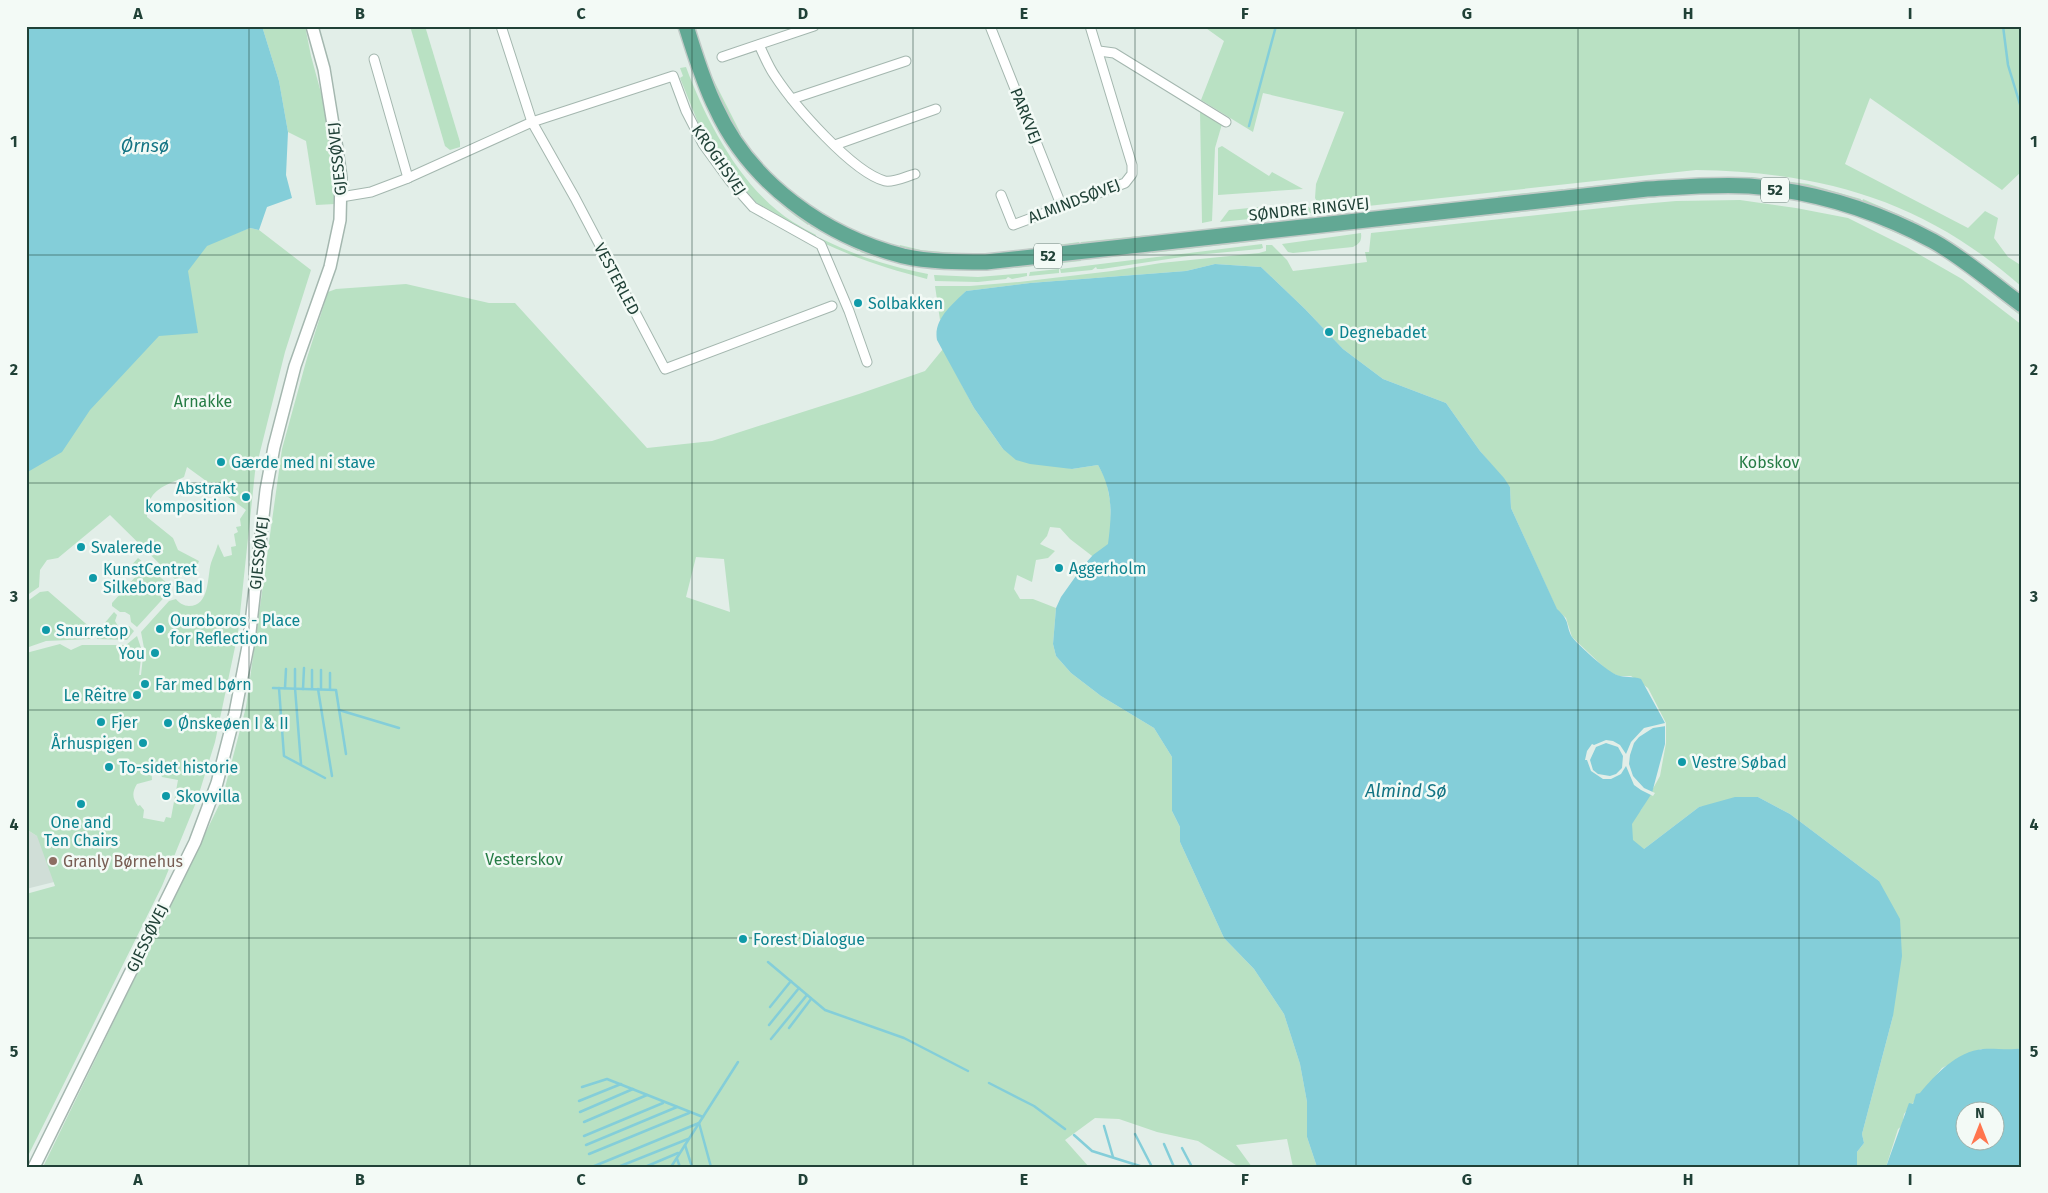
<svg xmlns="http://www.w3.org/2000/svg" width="2048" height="1193" font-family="'Fira Sans',sans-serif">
<rect width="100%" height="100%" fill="#e2eee8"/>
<!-- built -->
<path fill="#d0ded7" d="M26,829L43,840H107L54,882L26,889Z"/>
<!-- green -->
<g fill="#b9e1c3" fill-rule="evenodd">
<path d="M262,26H305L311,56L330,126L336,193L335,204L316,205L306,141L288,132L279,81Z"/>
<path d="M410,26H425L460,142V147L450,150L445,146Z"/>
<path d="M1203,26H2022V171L2002,190L1870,98L1845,164L1968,228L1985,211L1998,218L1994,238L2008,257L2022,266V287C1925,201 1824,172 1696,170L1322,211L1315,198L1316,184L1344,112L1263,93L1253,132L1201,100L1224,41Z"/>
<path d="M686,67C706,121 742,190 793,222C801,227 809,231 816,235L815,239L764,211L735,179L701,130L680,78L683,76L680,68Z"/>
<path d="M706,68L708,69L741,134L739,135L727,116Z"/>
<path d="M693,75L697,76L711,110L810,222L808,225C751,186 718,139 693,75Z"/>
<path d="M1200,111L1222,124L1215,148L1212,221L1202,223Z"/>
<path d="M1222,146L1269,176L1272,172L1303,189L1218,195V148Z"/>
<path d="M1751,177L1808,184L1861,199L1860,202L1751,180Z"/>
<path d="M1629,182L1630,185L1565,192V189Z"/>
<path d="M1563,189V192L1498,199V196Z"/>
<path d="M1657,194L1676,195L1377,228L1378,226Z"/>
<path d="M1496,197V199L1432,207V204Z"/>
<path d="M1863,199L1914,221L1912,224L1862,202Z"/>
<path d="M1740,200L1796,208L1848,218L1908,248L1962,279L2022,325V1048L2009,1051L1981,1049L1942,1068L1904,1114L1902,1126L1898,1129L1886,1167H1857V1152L1864,1143L1862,1134L1893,1016L1879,881L1790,814L1758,797L1699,807L1644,849L1605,848L1641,810L1660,776L1666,743V723L1648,688L1631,676H1619L1609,672L1572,637L1566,618L1557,610L1511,508L1510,487L1480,451L1446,403L1383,379L1343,349L1305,309L1261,267L1215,264L1186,271L1030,283L966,291L940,320L935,286H970L1019,282L1112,271L1161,263L1259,253L1266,251V245H1272L1287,260L1293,271L1367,262L1365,252H1369L1371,233L1630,205L1676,201Z"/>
<path d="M1301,203L1310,208L1311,213L1220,222L1229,210Z"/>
<path d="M1884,223L1945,255L2022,313V317L1961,268L1922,244L1882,227Z"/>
<path d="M812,224L860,249L858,251L810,226Z"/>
<path d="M1359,227L1362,229L1280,238L1282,236Z"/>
<path d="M250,228L259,230L311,270L285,352L255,472L238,633L215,742L197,800L162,886L26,1160V894L55,886L37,836L26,829V653L60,644L71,650L82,645H126L137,636L142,651L139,675H141L144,648L141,632L169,601L176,599C179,603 184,606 189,606C210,606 207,577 211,563C213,557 216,551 218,544L224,557L232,555L231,547L236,546L234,534L238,532L236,527L241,526L240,519L246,510L187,467L184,477C162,487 147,490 147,517L173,538L178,550L199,561L194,574H184L176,580L110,515L58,558L47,560L40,570L39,587L26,596V470L199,247ZM151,767L158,769L162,777L178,780L171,818L166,817L164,822L143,818L144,810L140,805L138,806C132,798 132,792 137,784L152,780Z"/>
<path d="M1361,233C1362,241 1359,244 1353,247L1293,253L1288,252L1282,244Z"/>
<path d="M1148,235V238L1081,246V242Z"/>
<path d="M820,238C856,256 888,266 928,274L927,279C889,269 853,258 818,240Z"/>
<path d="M1261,238L1267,240L1152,253V250Z"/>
<path d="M1079,242V246L1012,254V251Z"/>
<path d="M1262,244L1263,248L1260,249L1195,255L1102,269H1097L1096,267L1092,270L1061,273L1060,269Z"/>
<path d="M900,245L921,250L954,253V256L900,249Z"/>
<path d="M862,249L1012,266L1013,268C960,273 911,270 860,252Z"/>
<path d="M1150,250V253L1083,260L1082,257Z"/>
<path d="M1080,257L1081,261L1015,268V265Z"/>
<path d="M1059,269V273L1029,276L1030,272Z"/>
<path d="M1027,273V276L1012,279L1008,277L1006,279L978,282L935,281L934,275L978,277Z"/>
<path d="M406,284L489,303H515L647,448L712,441L859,394L925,371L943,349L974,408L1003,449L1072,469L1098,465L1106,479L1110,501L1113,572L1070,539L1060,528L1050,527L1047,536L1040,544L1055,551L1048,558L1036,560L1032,582L1017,575L1014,589L1020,599H1033L1056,608L1053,644L1056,656L1071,673L1101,696L1154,728L1172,757V811L1180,827V842L1224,938L1254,969L1284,1014L1300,1064L1307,1102V1137L1317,1167H1293L1287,1139L1236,1145L1252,1167H1239L1198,1141L1157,1132L1119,1119L1095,1118L1065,1140L1089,1167H43L222,799L246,707L282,449L307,358L328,292L336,289ZM696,557L724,559L730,612L686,597Z"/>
<path d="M138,558L168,584L170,591L137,627L131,622L130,615L125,612H120L112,606V603L137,575L129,568Z"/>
<path d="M48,591L92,629L93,635L90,639L46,641L26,648V611L29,608V600L40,592Z"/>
<path d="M114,612L117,615L115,621L118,626L123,628L129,626L134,631L127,640L97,639L98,631Z"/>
</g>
<!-- water -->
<g fill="#84ced9" fill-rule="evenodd">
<path d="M26,26H262L279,81L288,132L286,175L292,198L267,207L259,230L250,228L207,246L188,271L198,333L159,336L90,410L62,452L26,473Z"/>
<path d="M1215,264L1261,267L1305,309L1343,349L1383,379L1446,403L1480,451L1504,478L1510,487L1511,508L1557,609C1571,622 1565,624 1572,637C1577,644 1609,673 1617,675C1625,678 1633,676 1641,679L1665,723V744L1652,793L1632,824L1633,840L1644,849L1699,807L1735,797H1758L1790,814L1879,881L1900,919L1902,956L1893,1016L1862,1134L1864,1143L1857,1152V1167H1317L1307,1137V1102L1300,1064L1284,1014L1254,969L1224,938L1180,842V827L1172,811V757L1154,728L1101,696L1071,673L1056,656L1053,644L1056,608L1061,597L1083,566L1093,555L1108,544C1112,514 1113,491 1098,465L1072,469L1030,464L1016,460L1003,449L974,408L937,340C933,319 953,304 966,291L1030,283L1186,271Z"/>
<path d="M2022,1048V1167H1886L1909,1103L1913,1104L1916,1094L1920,1093C1935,1075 1957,1051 1983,1049C1997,1048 2008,1051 2022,1048ZM1966,1110H1996V1140H1966Z"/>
</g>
<!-- pier -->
<path fill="#e2eee8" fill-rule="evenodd" d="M1665,723L1666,726L1653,728L1639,737L1634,743L1630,755L1629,764L1633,776L1644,788L1655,793L1653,796L1641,790L1634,785L1626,766L1621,774L1611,779H1603L1591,771L1587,760H1585L1587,751L1592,744L1594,745L1606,740L1613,741L1620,745L1626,754L1631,742L1644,728ZM1606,743L1618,747L1623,756L1622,768L1616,774L1610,776L1598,774L1593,770L1590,760L1596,747Z"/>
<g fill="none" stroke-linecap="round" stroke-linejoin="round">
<!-- stream -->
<g stroke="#84ced9" stroke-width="2.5">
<path d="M2003,26L2008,65L2022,111"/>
<path d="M1249,126L1276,26"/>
<path d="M295,669V688L301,764"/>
<path d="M321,670V689"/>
<path d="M330,673V689"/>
<path d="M273,688L336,690L346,754"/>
<path d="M279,688L284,756L325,778"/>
<path d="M285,688L286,669"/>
<path d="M312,688V670"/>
<path d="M303,689L304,668"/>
<path d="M318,689L332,776"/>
<path d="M339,710L399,728"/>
<path d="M768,962L825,1010L904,1038L968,1071"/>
<path d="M770,1007L791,981"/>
<path d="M769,1025L799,988"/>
<path d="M789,1028L811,999"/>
<path d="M771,1039L807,995"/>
<path d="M989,1083L1034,1106L1065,1129"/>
<path d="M582,1087L607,1079L703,1117"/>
<path d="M579,1101L621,1084"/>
<path d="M580,1112L633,1089"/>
<path d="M584,1122L647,1095"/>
<path d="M1104,1126L1113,1157"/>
<path d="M1135,1134L1152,1167"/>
<path d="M1074,1135L1092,1151L1143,1167"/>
<path d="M584,1136L663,1103"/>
<path d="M1164,1144L1174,1167"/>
<path d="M586,1145L677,1107"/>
<path d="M685,1145L692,1167"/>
<path d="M1182,1148L1192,1167"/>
<path d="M589,1154L689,1113"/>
<path d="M677,1159L680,1167"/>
<path d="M592,1167L699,1123L711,1167"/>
<path d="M618,1167L688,1139"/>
<path d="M645,1167L678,1153"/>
<path d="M671,1167L738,1062"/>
</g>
<defs>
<g id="minor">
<path d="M501,26L532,122L575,198L665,369L832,306"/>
<path d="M990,26L1062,207"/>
<path d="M759,45C764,55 768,66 775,76C794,105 852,172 885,181C893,183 907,176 915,174"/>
<path d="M1099,51L1114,53L1226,122"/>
<path d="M722,57L814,26"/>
<path d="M374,59L408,178"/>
<path d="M792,99L906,61"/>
<path d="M835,145L936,109"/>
<path d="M1001,195L1013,225L1125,183L1132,174V165L1090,26"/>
<path d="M341,197L371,192L408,178L532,122L673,76L686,111L703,144L730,181L753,207L821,245L849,311L867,362"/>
</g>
<path id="tertiary" d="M34,1167L195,842L217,783L235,713L249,641L266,490L274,447L295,366L330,267L340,220L341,178L337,149L324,69L312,26"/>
<path id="primary" d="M686,26C695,54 703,82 716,108C750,183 825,236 903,256C930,262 958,262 986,262L1647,189C1681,187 1715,184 1749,186C1814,191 1875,210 1933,241C1964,258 1993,284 2022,305"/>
</defs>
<!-- minor casing -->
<use href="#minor" stroke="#a4b7af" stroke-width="11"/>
<!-- tertiary casing -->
<use href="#tertiary" stroke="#a4b7af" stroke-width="14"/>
<!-- primary casing -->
<use href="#primary" stroke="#c1cac7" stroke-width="18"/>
<!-- minor -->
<use href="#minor" stroke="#fff" stroke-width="9"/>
<!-- tertiary -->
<use href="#tertiary" stroke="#fff" stroke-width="11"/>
<!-- primary -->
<use href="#primary" stroke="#62a894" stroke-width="15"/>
</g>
<!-- grid -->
<path fill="none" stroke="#204137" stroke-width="1" stroke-opacity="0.55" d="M249,26V1167M470,26V1167M692,26V1167M913,26V1167M1135,26V1167M1356,26V1167M1578,26V1167M1799,26V1167M26,255H2022M26,483H2022M26,710H2022M26,938H2022"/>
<!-- markers -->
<g fill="#0f9aa8" stroke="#f3faf6" stroke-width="2">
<circle cx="858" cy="303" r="5"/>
<circle cx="1329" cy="332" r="5"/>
<circle cx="221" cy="462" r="5"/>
<circle cx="246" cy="497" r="5"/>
<circle cx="81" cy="547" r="5"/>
<circle cx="1059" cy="568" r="5"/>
<circle cx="93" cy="578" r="5"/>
<circle cx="160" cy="629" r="5"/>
<circle cx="46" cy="630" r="5"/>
<circle cx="155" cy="653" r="5"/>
<circle cx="145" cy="684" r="5"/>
<circle cx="137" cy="695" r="5"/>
<circle cx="101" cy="722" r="5"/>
<circle cx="168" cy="723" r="5"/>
<circle cx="143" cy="743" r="5"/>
<circle cx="1682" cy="762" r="5"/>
<circle cx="109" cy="767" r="5"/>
<circle cx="166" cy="796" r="5"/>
<circle cx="81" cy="804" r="5"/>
<circle cx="743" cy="939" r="5"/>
</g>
<circle fill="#8d6e63" stroke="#f3faf6" stroke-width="2" cx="53" cy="861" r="5"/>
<g text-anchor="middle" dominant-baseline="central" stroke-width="5" stroke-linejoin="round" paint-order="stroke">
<!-- shield labels -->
<g fill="#f3faf6" stroke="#5f7870" stroke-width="1">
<rect x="1761" y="177.5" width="28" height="25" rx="4"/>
<rect x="1034" y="243.5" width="28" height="25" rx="4"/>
</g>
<g font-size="15" font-weight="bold" fill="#204137">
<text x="1775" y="190">52</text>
<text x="1048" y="256">52</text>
</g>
<!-- street labels -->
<g font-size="16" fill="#204137" stroke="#f3faf6">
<text transform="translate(1026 116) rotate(68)">PARKVEJ</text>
<text transform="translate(337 159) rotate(-96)">GJESSØVEJ</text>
<text transform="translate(719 160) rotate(55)">KROGHSVEJ</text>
<text transform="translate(1074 201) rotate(-21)">ALMINDSØVEJ</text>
<text transform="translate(1309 209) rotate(-6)">SØNDRE RINGVEJ</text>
<text transform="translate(617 279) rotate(62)">VESTERLED</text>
<text transform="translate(259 553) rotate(-84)">GJESSØVEJ</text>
<text transform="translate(147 938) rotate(-64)">GJESSØVEJ</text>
</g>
<!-- culture labels -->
<g font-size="16" fill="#0d838f" stroke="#f3faf6" text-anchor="start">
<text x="868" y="303">Solbakken</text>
<text x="1339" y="332">Degnebadet</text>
<text x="231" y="462">Gærde med ni stave</text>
<text x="236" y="488" text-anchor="end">Abstrakt<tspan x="236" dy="18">komposition</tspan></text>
<text x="91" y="547">Svalerede</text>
<text x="1069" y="568">Aggerholm</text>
<text x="103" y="569">KunstCentret<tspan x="103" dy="18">Silkeborg Bad</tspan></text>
<text x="170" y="620">Ouroboros - Place<tspan x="170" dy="18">for Reflection</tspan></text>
<text x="56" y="630">Snurretop</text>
<text x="145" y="653" text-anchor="end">You</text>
<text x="155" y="684">Far med børn</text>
<text x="127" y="695" text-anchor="end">Le Rêitre</text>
<text x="111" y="722">Fjer</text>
<text x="178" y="723">Ønskeøen I &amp; II</text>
<text x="133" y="743" text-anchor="end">Århuspigen</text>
<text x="1692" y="762">Vestre Søbad</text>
<text x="119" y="767">To-sidet historie</text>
<text x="176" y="796">Skovvilla</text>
<text x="81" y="822" text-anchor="middle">One and<tspan x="81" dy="18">Ten Chairs</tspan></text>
<text x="753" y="939">Forest Dialogue</text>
</g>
<!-- park labels -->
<g font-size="16" fill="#267c45" stroke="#f3faf6">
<text x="203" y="401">Arnakke</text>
<text x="1769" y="462">Kobskov</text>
<text x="524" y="859">Vesterskov</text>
</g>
<!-- education labels -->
<g font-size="16" fill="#785e54" stroke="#f3faf6" text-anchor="start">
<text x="63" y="861">Granly Børnehus</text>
</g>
<!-- water labels -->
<g font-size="18" font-style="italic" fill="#137484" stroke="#f3faf6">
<text x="145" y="146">Ørnsø</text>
<text x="1406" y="791">Almind Sø</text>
</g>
</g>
<!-- border -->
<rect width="2048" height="1193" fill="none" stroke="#f3faf6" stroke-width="55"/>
<!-- north arrow -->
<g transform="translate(1980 1126)"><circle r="24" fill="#f3faf6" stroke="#9fb0aa"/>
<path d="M0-4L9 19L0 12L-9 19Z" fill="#ff764f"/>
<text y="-8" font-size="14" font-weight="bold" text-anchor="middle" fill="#204137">N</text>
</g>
<rect x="28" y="28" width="1992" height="1138" fill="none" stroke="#204137" stroke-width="2"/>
<g font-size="16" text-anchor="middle" font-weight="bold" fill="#204137">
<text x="138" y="19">A</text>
<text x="360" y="19">B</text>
<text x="581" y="19">C</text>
<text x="803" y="19">D</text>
<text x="1024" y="19">E</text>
<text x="1245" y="19">F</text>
<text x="1467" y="19">G</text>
<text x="1688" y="19">H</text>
<text x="1910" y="19">I</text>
<text x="14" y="147">1</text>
<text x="2034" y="147">1</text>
<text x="14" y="375">2</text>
<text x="2034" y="375">2</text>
<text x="14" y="602">3</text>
<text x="2034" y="602">3</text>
<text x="14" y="830">4</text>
<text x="2034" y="830">4</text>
<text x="14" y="1057">5</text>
<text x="2034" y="1057">5</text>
<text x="138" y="1185">A</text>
<text x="360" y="1185">B</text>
<text x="581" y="1185">C</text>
<text x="803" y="1185">D</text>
<text x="1024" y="1185">E</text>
<text x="1245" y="1185">F</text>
<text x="1467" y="1185">G</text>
<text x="1688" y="1185">H</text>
<text x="1910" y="1185">I</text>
</g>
</svg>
